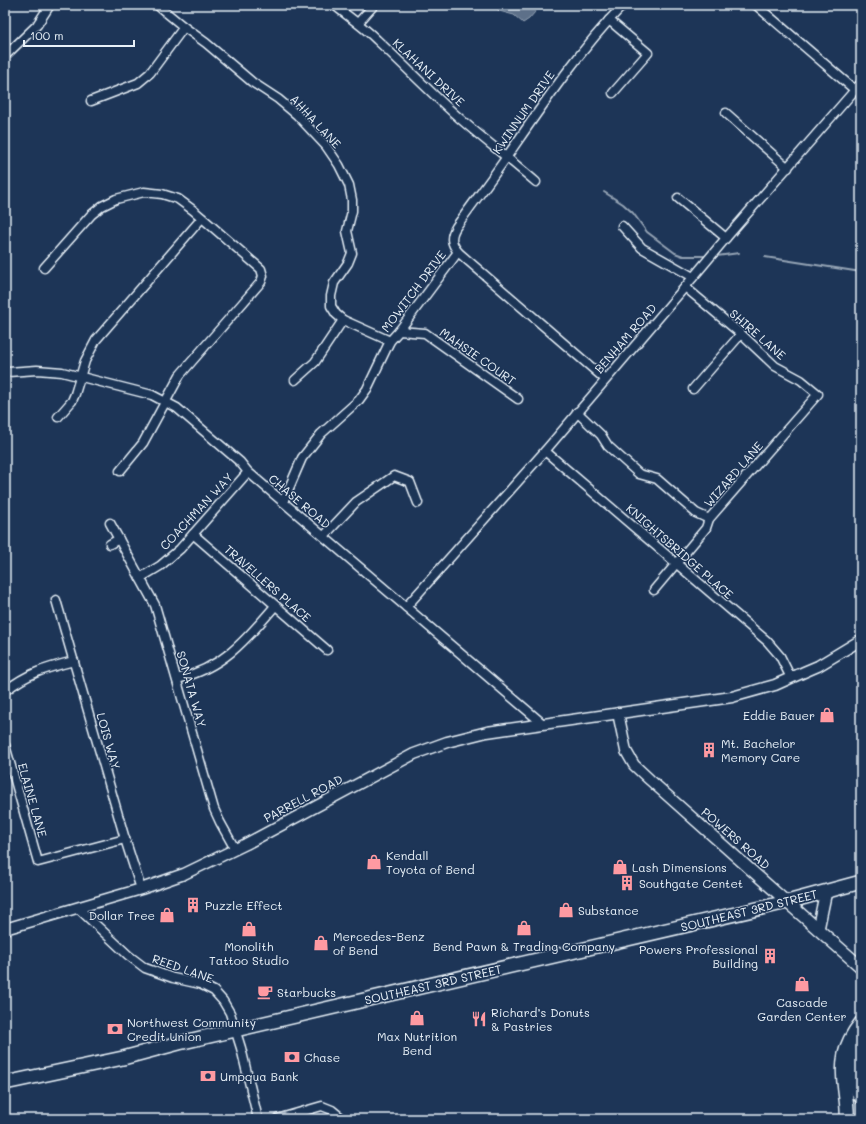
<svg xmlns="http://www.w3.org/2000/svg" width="866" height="1124" font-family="Mali,sans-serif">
<rect width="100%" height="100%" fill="#1d3557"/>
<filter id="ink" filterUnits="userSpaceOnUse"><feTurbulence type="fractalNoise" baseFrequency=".025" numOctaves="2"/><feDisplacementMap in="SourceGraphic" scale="8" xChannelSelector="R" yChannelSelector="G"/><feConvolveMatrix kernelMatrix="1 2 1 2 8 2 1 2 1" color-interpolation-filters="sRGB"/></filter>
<g filter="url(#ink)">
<!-- water -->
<path fill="#5d7089" stroke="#95a4b5" d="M499,5H541L529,19L523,23L514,15L499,11L497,9Z"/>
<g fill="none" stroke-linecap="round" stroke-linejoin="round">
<!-- stream -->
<g stroke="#95a4b5" stroke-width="2">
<path d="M604,192L623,204L633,213L647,232L675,253L683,256H704"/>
<path d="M717,256L739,253"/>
<path d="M765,257L861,272"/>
</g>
<defs>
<g id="minor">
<path d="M157,5L184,27L206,43L252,82L278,99L297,115L326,146L339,165L349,185L352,200V211L347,231L352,253L348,263L334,283L331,296V306L336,314L343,320L390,341"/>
<path d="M334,5C349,17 364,27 377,40C404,65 429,91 457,116C483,139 510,159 536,182"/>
<path d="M756,5L855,90"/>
<path d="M609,20L648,53L613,93"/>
<path d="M358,23L374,5"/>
<path d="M5,56L37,25L50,5"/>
<path d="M91,101L138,83L150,73L184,27"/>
<path d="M726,113L788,168"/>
<path d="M678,198L726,238"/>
<path d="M622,226L642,248L693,277"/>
<path d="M44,268L91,215L102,206L116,199L144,192L162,194L178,199L193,210L261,269L263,276L261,282L180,375L143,443L120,471"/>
<path d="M399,331L425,333L518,399"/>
<path d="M8,372L37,370L62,372L152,395L177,408L240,462L248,472L542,723"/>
<path d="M605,379L458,252C451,243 450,237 456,227C473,203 491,180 508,155C544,103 579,51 623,5"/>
<path d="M295,380L315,362L343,320"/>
<path d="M693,389L741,334"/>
<path d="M577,412L601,435L608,446L639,474L657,479L696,513L709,519"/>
<path d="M58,417L72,401L75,394L85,361L96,340L202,218"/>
<path d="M545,451L767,641L780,656L791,678"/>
<path d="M283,502L302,458L321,434L359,400L367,389L390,341L399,331L458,252"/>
<path d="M110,523L155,605L214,809L220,822L235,849"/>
<path d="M193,534L327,650"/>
<path d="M324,536L356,502L394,476L410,482L418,503"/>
<path d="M110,544L119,539"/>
<path d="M140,578L160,566L180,549L248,472"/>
<path d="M654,590L706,528L709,519L818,394L801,380L775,366L741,334L685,287"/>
<path d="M56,600L125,839L141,889"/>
<path d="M406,607L545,451L685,287L726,238L861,83"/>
<path d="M177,679C223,668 246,640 275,606"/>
<path d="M5,691C28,673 46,668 74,661"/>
<path d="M5,745L38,862L125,839"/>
<path d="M78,908L128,955L145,968L173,978L200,984L214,991L223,1001L230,1013L241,1048L258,1119"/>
<path d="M277,1119L322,1106L332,1110L343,1119"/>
</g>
<g id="tertiary">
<path d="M618,713L626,751L634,765L650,780L787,902"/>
<path d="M5,929L141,889L184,874L246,844L414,754L447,742L487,732L732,697L775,685L804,672L818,666L861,640"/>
</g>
<g id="secondary">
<path d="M787,902L861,967"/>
<path d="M818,929L826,891"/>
</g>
<path id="primary" d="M5,1083L123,1058L179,1043L787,902L861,882"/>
<g id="trunk">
<path d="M854,1051C849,1067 852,1083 861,1097"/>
<path d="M847,1119C848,1110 846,1100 845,1091C841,1063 843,1046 861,1023"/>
</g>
</defs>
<!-- minor casing -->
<use href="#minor" stroke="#e8f1f8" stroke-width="11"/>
<!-- tertiary casing -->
<use href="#tertiary" stroke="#e8f1f8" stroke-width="13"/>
<!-- secondary casing -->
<use href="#secondary" stroke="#e8f1f8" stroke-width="14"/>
<!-- primary casing -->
<use href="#primary" stroke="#e8f1f8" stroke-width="16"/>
<!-- trunk casing -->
<use href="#trunk" stroke="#e8f1f8" stroke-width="16"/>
<!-- minor -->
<use href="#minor" stroke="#1d3557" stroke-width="8"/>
<!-- tertiary -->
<use href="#tertiary" stroke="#1d3557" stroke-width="10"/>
<!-- secondary -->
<use href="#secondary" stroke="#1d3557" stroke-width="11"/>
<!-- primary -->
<use href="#primary" stroke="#1d3557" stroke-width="13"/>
<!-- trunk -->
<use href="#trunk" stroke="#1d3557" stroke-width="13"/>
</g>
</g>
<!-- icons -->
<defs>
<symbol id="shop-bare" viewBox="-9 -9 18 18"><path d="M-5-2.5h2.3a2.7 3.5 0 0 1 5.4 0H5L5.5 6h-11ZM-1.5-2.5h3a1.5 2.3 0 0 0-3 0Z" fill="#ff9aa2" stroke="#1d3557" stroke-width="2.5" paint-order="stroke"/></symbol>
<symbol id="building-bare" viewBox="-9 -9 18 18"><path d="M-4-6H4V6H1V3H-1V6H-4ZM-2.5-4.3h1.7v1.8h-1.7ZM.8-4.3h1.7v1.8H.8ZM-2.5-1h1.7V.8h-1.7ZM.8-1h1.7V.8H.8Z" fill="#ff9aa2" stroke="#1d3557" stroke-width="2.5" paint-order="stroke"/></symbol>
<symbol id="cafe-bare" viewBox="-9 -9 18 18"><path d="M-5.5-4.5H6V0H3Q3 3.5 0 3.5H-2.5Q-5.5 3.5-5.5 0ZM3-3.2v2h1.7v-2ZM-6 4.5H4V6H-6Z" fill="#ff9aa2" stroke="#1d3557" stroke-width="2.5" paint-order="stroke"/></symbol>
<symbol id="restaurant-bare" viewBox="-9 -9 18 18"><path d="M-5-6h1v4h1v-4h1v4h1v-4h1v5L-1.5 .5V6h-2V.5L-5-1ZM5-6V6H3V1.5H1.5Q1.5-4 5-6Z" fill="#ff9aa2" stroke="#1d3557" stroke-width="2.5" paint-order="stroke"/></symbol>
<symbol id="bank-bare" viewBox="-9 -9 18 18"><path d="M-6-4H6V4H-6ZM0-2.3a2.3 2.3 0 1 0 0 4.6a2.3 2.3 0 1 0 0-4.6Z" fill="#ff9aa2" stroke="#1d3557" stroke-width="2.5" paint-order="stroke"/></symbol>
</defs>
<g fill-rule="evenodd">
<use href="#shop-bare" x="816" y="704" width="22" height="22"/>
<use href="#building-bare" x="698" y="739" width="22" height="22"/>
<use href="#shop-bare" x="363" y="851" width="22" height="22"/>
<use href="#shop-bare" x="609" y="856" width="22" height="22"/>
<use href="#building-bare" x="616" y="872" width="22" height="22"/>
<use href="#building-bare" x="182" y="894" width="22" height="22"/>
<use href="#shop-bare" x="555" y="899" width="22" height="22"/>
<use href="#shop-bare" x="156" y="904" width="22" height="22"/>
<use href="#shop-bare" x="513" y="917" width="22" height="22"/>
<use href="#shop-bare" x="238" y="918" width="22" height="22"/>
<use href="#shop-bare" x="310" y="932" width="22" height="22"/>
<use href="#building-bare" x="759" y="945" width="22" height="22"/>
<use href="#shop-bare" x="791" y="973" width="22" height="22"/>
<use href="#cafe-bare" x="254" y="981" width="22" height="22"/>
<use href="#shop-bare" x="406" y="1007" width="22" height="22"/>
<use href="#restaurant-bare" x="468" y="1008" width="22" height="22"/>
<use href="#bank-bare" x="104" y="1018" width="22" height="22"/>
<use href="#bank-bare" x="281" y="1046" width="22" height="22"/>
<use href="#bank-bare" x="197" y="1065" width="22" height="22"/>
</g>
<g text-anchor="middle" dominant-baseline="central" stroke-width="3" stroke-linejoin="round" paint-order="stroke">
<!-- street labels -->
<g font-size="12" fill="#e8f1f8" stroke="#1d3557">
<text transform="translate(429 72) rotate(43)">KLAHANI DRIVE</text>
<text transform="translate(523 112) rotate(-55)">KWINNUM DRIVE</text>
<text transform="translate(316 121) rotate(47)">AHHA LANE</text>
<text transform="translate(413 291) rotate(-53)">MOWITCH DRIVE</text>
<text transform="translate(758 334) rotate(41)">SHIRE LANE</text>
<text transform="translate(625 338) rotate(-49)">BENHAM ROAD</text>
<text transform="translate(478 356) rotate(35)">MAHSIE COURT</text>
<text transform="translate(733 474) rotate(-49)">WIZARD LANE</text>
<text transform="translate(300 501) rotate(40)">CHASE ROAD</text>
<text transform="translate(196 511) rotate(-47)">COACHMAN WAY</text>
<text transform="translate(680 551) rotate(41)">KNIGHTSBRIDGE PLACE</text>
<text transform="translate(268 583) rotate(41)">TRAVELLERS PLACE</text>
<text transform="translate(192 689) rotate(74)">SONATA WAY</text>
<text transform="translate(109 741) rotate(74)">LOIS WAY</text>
<text transform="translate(303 798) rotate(-28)">PARRELL ROAD</text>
<text transform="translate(33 800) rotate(74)">ELAINE LANE</text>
<text transform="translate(736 838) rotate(41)">POWERS ROAD</text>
<text transform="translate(749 910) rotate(-14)">SOUTHEAST 3RD STREET</text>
<text transform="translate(183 968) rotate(19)">REED LANE</text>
<text transform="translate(433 984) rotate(-13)">SOUTHEAST 3RD STREET</text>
</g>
<!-- poi labels -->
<g font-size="12" fill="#e8f1f8" stroke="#1d3557" text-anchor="start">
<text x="815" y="715" text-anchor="end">Eddie Bauer</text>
<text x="721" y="743">Mt. Bachelor<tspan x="721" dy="14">Memory Care</tspan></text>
<text x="386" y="855">Kendall<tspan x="386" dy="14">Toyota of Bend</tspan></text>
<text x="632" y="867">Lash Dimensions</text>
<text x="639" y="883">Southgate Centet</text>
<text x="205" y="905">Puzzle Effect</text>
<text x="578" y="910">Substance</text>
<text x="155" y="915" text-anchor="end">Dollar Tree</text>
<text x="333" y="936">Mercedes-Benz<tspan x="333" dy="14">of Bend</tspan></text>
<text x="249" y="946" text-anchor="middle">Monolith<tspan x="249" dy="14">Tattoo Studio</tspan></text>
<text x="524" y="946" text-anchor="middle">Bend Pawn &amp; Trading Company</text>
<text x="758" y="949" text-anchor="end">Powers Professional<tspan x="758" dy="14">Building</tspan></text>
<text x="277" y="992">Starbucks</text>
<text x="802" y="1002" text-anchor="middle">Cascade<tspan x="802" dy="14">Garden Center</tspan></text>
<text x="491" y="1012">Richard’s Donuts<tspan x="491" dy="14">&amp; Pastries</tspan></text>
<text x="127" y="1022">Northwest Community<tspan x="127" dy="14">Credit Union</tspan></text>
<text x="417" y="1036" text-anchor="middle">Max Nutrition<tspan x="417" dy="14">Bend</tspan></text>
<text x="304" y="1057">Chase</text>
<text x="220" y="1076">Umpqua Bank</text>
</g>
</g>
<!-- margin -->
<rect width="866" height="1124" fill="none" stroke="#1d3557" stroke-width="20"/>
<rect x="10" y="10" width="846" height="1104" fill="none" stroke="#e8f1f8" stroke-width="1.5" filter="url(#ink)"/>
<!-- scale -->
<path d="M24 40v6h110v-6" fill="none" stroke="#e8f1f8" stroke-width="2"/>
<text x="30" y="40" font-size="12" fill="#e8f1f8" stroke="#1d3557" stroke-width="3" paint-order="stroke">100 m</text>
</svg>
